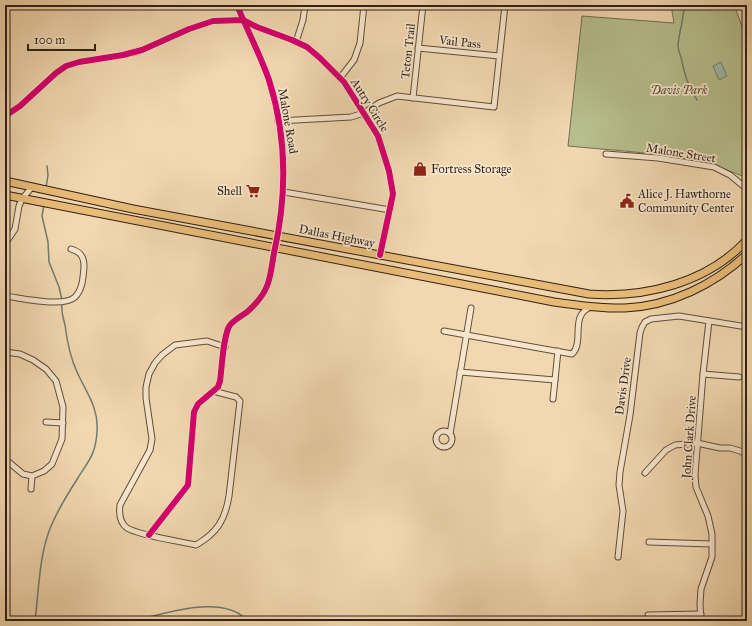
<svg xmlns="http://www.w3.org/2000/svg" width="752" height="626" font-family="'IM FELL Great Primer',serif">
<rect width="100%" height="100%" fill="#f2d8b0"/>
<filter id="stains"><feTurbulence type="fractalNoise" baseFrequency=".005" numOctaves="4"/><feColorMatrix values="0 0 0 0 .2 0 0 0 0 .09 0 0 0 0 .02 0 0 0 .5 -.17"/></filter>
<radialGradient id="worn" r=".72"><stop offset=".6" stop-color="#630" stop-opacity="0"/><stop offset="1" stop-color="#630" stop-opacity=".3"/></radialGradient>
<!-- green -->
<path fill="#b7bf8e" stroke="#736f52" d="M671,5H734L747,39V178C691,153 628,152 568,146L582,16L674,23Z"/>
<!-- water -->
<path fill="#9bbaac" stroke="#707c70" d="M721,62L727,76L719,80L713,66Z"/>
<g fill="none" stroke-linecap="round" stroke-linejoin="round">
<!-- stream -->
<g stroke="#707c70" stroke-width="1.5">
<path d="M684,5C684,19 679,32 678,45C678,49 679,53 681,57C685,76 687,84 697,100"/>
<path d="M46,188L48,175L47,166"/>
<path d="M44,205L42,216L48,242L49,262L59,287L62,300"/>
<path d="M5,619L20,621"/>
<path d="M35,621C39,589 39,555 51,526C58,510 67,495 76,481C88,461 96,455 97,431C99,408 86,392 77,372C70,357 67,341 65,325C63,318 61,311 62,304"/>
<path d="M132,621C161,615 201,600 231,610C238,612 244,617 249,621"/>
</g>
<defs>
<g id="minor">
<path d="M296,42L303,20L305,5"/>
<path d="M418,48L499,56"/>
<path d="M340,78L354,60L360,43L364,5"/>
<path d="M413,98L423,5"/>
<path d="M5,116L20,106L56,73L66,66L79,62L123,55L142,50L189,29L213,21L243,20L257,27L292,40L307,47L320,58L344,82L378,136L389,171L393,194L380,255"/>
<path d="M278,121L351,117L364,113L379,103L397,96L494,107L505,5"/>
<path d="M606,154L658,158L714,167L730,175L747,189"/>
<path d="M284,192L390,210"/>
<path d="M5,244L15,229L19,206L22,199L32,187"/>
<path d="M5,296C21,298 64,308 75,297C83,289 83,277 84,267C84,257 81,252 71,249"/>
<path d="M444,331L572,354C585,342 569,315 591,307"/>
<path d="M5,352L20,354L33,360L46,369L56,381L63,407L62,439L52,464L44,471L32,476L23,474L5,459"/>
<path d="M460,372L555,380"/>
<path d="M703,374L739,377"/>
<path d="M213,391L236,397L240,401L229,496C225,520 217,533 196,545C179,541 141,536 127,528C120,523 119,513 120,505L150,450L152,439L146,398V387L149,374L155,363L162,355L175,345L207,341L225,347"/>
<path d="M553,399L558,351"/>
<path d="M46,422L63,423"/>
<circle cx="444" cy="439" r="8"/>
<path d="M450,434L471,308"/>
<path d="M645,473L666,450L675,445L697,443L720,448H730L740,451L747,455"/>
<path d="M31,489L32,476"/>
<path d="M149,535L188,485L194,412L198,404L218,387L220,381C222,368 223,335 230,325C234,320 241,316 247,312C255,305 263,296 267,286C271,276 272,264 274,253C287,196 287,137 269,80C260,54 247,30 237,5"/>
<path d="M649,542L712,544"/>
<path d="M618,557L623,511L619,485L620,472L630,415L640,333L642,327L645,322L651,319L679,316L747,327"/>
<path d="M648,615L701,614"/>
<path d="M701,621L700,604L701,589L712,557V534L708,516L696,487L695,475L703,374L709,321"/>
</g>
<g id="major">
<path d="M5,181L133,209L589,294C646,298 707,283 747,240"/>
<path d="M5,195L554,302C578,305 601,309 625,308C670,306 714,285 747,254"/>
</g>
</defs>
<!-- minor casing -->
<use href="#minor" stroke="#604d3c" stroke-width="7"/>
<!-- major casing -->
<use href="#major" stroke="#2f1f16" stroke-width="9"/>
<!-- minor -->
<use href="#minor" stroke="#f7e6cc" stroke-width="5"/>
<!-- major -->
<use href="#major" stroke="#e9bc78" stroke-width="7"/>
<defs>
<g id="cycleway">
<path d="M5,116L20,106L56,73L66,66L79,62L123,55L142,50L189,29L213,21L243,20L257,27L292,40L307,47L320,58L344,82L378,136L389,171L393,194L380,255"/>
<path d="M149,535L188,485L194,412L198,404L218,387L220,381C222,368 223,335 230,325C234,320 241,316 247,312C255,305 263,296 267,286C271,276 272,264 274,253C287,196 287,137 269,80C260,54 247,30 237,5"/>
</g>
</defs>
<!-- cycleway casing -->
<use href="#cycleway" stroke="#f7e6cc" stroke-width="8"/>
<!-- cycleway -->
<use href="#cycleway" stroke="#d6006c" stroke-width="6"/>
</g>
<!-- icons -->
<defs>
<symbol id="shop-bare" viewBox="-9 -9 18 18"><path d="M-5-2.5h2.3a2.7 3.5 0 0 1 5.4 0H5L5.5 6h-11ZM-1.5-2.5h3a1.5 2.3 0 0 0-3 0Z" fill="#8f2418" stroke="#f7e6cc" stroke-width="2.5" paint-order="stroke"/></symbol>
<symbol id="supermarket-bare" viewBox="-9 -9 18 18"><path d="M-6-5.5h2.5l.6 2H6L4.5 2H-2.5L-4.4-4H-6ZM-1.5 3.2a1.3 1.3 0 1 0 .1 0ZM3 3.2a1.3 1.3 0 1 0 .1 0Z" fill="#8f2418" stroke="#f7e6cc" stroke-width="2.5" paint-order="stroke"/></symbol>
<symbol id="civic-bare" viewBox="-9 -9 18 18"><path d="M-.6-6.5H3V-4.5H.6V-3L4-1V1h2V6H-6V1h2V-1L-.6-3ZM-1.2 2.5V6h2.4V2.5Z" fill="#8f2418" stroke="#f7e6cc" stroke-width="2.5" paint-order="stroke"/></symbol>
</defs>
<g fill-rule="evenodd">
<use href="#shop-bare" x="410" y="159" width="20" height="20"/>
<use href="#supermarket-bare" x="243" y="181" width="20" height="20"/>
<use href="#civic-bare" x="617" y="191" width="20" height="20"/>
</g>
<g text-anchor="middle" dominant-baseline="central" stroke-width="3.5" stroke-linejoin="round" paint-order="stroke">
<!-- street labels -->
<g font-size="12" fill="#2f1f16" stroke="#f7e6cc">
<text transform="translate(460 42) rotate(6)">Vail Pass</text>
<text transform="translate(408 51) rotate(-84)">Teton Trail</text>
<text transform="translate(370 105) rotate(58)">Autry Circle</text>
<text transform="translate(288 121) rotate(80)">Malone Road</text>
<text transform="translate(681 153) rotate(9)">Malone Street</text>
<text transform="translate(337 236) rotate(11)">Dallas Highway</text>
<text transform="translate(623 386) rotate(-82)">Davis Drive</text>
<text transform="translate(689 437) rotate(-86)">John Clark Drive</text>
</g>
<!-- park labels -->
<g font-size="12" font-style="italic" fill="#584f3a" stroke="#f7e6cc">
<text x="679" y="90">Davis Park</text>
</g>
<!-- poi labels -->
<g font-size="12" fill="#2f1f16" stroke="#f7e6cc" text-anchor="start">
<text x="431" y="169">Fortress Storage</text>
<text x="242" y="191" text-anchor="end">Shell</text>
<text x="638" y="194">Alice J. Hawthorne<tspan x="638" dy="14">Community Center</tspan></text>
</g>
</g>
<!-- margin -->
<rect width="752" height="626" fill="none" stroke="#f2d8b0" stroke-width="20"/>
<rect x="6" y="6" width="740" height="614" fill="none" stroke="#2f1f16" stroke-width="2"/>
<rect x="10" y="10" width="732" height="606" fill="none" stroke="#2f1f16"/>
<!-- scale -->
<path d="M28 44v6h67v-6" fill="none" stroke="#2f1f16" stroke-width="2"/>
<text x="34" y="44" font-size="12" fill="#2f1f16" stroke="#f7e6cc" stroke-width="3" paint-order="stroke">100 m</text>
<rect width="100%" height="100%" filter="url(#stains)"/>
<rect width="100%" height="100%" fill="url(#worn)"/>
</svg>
